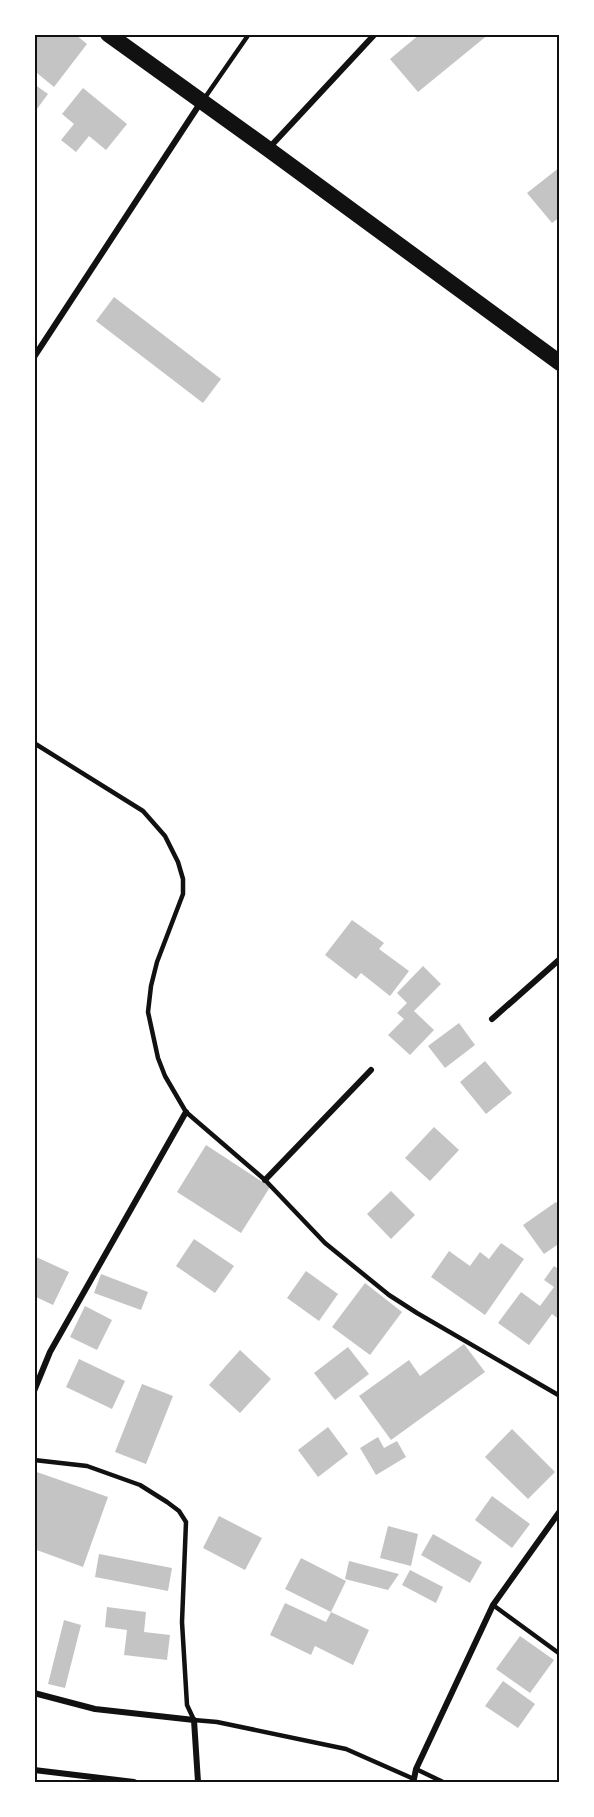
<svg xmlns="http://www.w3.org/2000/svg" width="594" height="1817" font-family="Cabin,sans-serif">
<rect width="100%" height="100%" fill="#fff"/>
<!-- building -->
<g fill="#c4c4c4">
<path d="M34,34H75L87,44L54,87L37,73L34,77Z"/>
<path d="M420,34H489L418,92L390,59Z"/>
<path d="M34,84L48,94L34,113Z"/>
<path d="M83,88L127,124L106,150L89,136L76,152L61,140L74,124L62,114Z"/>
<path d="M560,167V217L552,223L527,193Z"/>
<path d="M114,297L221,379L203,403L96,321Z"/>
<path d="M352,920L384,943L379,949L409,971L390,996L361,973L356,979L325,955Z"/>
<path d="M423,966L441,984L414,1011L434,1030L410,1055L388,1035L404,1019L397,1013L407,1003L397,993Z"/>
<path d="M459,1023L475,1045L445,1068L428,1046Z"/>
<path d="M485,1061L512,1093L486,1114L460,1082Z"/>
<path d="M434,1127L459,1150L430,1181L405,1158Z"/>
<path d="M206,1145L270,1187L241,1233L177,1192Z"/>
<path d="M391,1191L415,1215L391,1239L367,1214Z"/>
<path d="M556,1202L560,1207V1243L544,1254L523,1225Z"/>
<path d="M194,1239L234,1266L215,1293L176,1266Z"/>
<path d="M501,1243L524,1259L485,1315L431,1277L449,1251L470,1266L480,1252L489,1259Z"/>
<path d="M34,1256L69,1272L53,1305L34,1296Z"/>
<path d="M554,1266L560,1270V1320L552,1314L529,1345L498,1323L521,1292L540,1306L554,1287L544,1280Z"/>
<path d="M306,1271L338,1294L319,1321L287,1298Z"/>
<path d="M101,1274L148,1292L141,1310L94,1293Z"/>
<path d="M365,1283L402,1312L370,1355L332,1327Z"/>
<path d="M85,1306L112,1320L97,1350L70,1337Z"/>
<path d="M464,1344L485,1372L391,1440L359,1396L409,1360L420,1376Z"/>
<path d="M348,1347L369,1374L335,1400L314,1373Z"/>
<path d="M240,1350L271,1379L240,1413L209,1385Z"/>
<path d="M79,1359L125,1381L112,1409L66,1387Z"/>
<path d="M142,1384L173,1396L146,1464L115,1452Z"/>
<path d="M328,1427L348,1454L318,1477L298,1450Z"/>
<path d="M512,1429L555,1472L528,1499L485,1457Z"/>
<path d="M378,1437L384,1448L397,1441L406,1457L376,1475L360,1448Z"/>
<path d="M34,1471L108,1497L83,1567L34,1549Z"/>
<path d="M492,1496L530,1524L512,1548L475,1520Z"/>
<path d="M219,1516L262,1538L245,1570L203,1548Z"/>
<path d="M388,1526L418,1534L411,1566L380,1558Z"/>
<path d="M433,1534L482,1562L470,1583L421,1555Z"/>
<path d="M99,1554L172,1568L168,1591L95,1577Z"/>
<path d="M301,1558L346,1581L331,1612L285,1589Z"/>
<path d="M349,1561L399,1574L388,1590L345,1579Z"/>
<path d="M410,1570L443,1587L436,1603L402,1585Z"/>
<path d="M285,1603L326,1622L331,1612L369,1630L353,1665L315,1646L311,1655L270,1635Z"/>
<path d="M107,1607L146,1612L144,1632L170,1635L167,1660L124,1655L127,1630L105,1627Z"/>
<path d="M64,1620L81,1625L65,1688L48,1684Z"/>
<path d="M520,1636L554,1660L530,1693L496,1669Z"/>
<path d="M503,1681L535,1704L518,1728L485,1706Z"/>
</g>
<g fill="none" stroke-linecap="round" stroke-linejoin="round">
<!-- service -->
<g stroke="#111" stroke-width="4.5">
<path d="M204,99L249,34"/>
<path d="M34,743L143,811L165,836L178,862L183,879V894L157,962L151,986L148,1012L158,1058L165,1076L186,1112L265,1180L325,1243L389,1295L417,1313L560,1396"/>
<path d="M34,1460L87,1466L140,1485L167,1502L179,1511L186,1522L182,1622L187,1705L194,1720L217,1722L346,1749L414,1779"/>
<path d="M493,1605L560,1654"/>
<path d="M416,1769L443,1782"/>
</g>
<!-- minor -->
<g stroke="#111" stroke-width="6">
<path d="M269,148L375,34"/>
<path d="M34,357L201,102"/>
<path d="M492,1019L560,959"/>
<path d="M265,1180L371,1070"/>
<path d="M34,1391L50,1352L186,1112"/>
<path d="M34,1693L95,1709L194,1720L198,1782"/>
<path d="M34,1770L134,1782"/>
<path d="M412,1782L414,1779L416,1769L493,1605L560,1511"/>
</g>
<!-- trunk -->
<path stroke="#111" stroke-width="16" d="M108,34L268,149L560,363"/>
</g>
<!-- border -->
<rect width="594" height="1817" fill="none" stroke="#ffffff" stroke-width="72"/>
<rect x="36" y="36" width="522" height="1745" fill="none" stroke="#111" stroke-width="2"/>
</svg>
